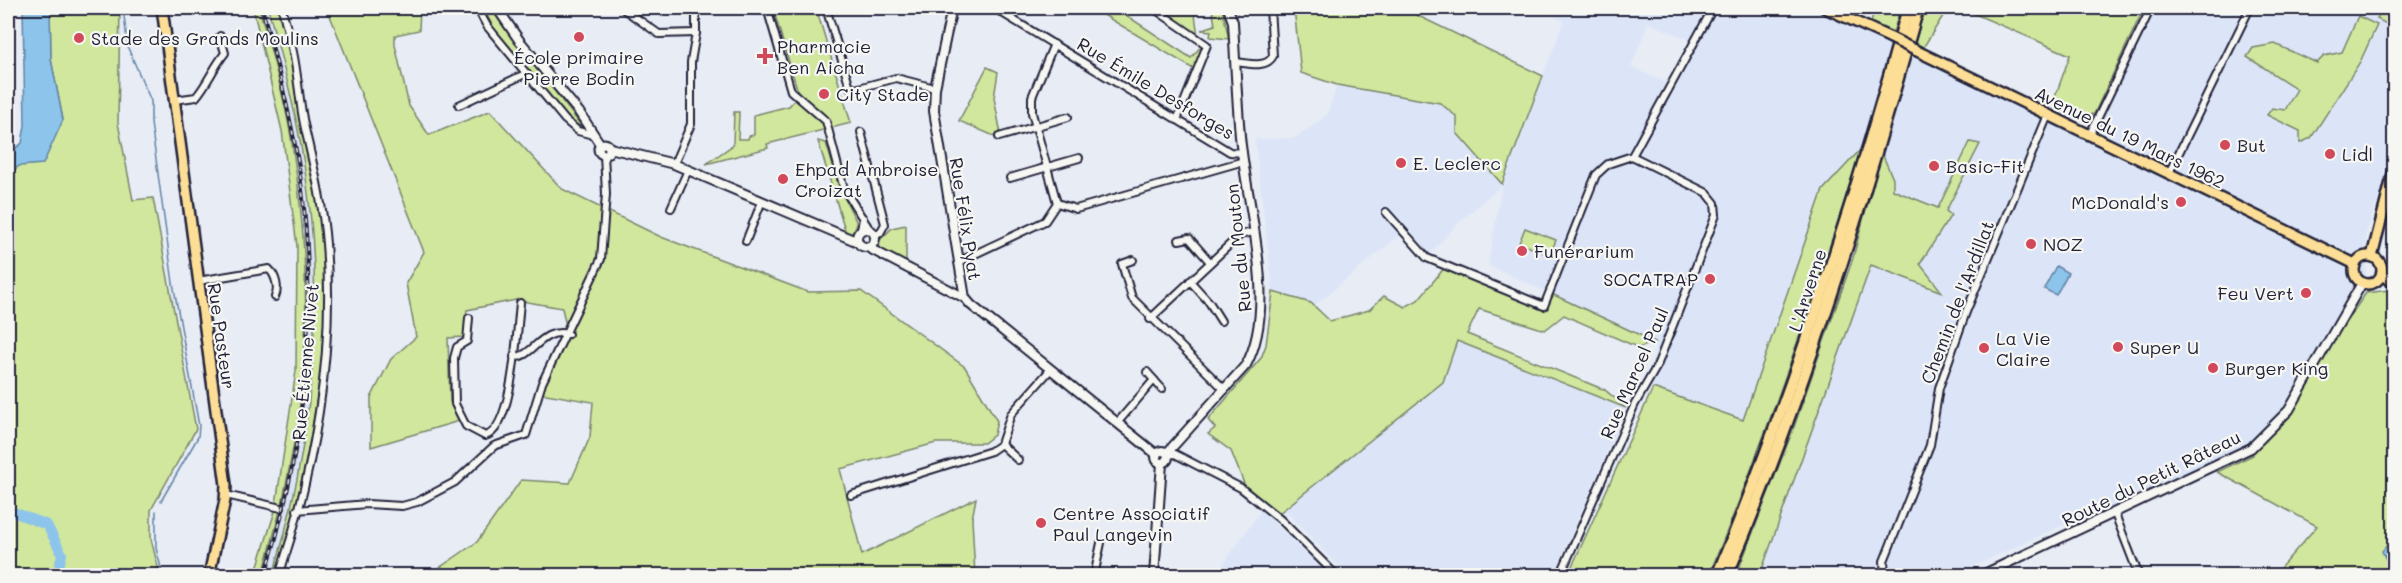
<svg xmlns="http://www.w3.org/2000/svg" width="2402" height="583" font-family="Mali,sans-serif">
<rect width="100%" height="100%" fill="#e7ecf5"/>
<filter id="ink" filterUnits="userSpaceOnUse"><feTurbulence type="fractalNoise" baseFrequency=".0167" numOctaves="2"/><feDisplacementMap in="SourceGraphic" scale="12" xChannelSelector="R" yChannelSelector="G"/><feConvolveMatrix kernelMatrix="1 2 1 2 8 2 1 2 1" color-interpolation-filters="sRGB"/></filter>
<g filter="url(#ink)">
<!-- built -->
<g fill="#dce5f7">
<path d="M255,8H271L287,69L314,212L316,344L303,462L273,576L261,575L281,508L294,414L301,247L285,126Z"/>
<path d="M1536,8H1708L1691,40L1648,23L1631,67L1674,86L1718,8H1816L1891,42L1861,149L1823,190L1743,421L1653,388L1655,342L1488,265L1502,185L1458,223L1430,254L1408,228L1314,306L1273,292L1255,139L1296,138L1327,115L1337,85L1440,103L1457,117V133L1502,184L1564,21Z"/>
<path d="M2144,8H2381L2377,19L2394,28V155L2366,233V293L2287,407L2249,449L2101,516L2079,518L1954,575L1758,576L1893,179L1881,151L1910,53L2083,137Z"/>
<path d="M1457,341L1626,408L1554,575H1347L1283,508L1442,382Z"/>
<path d="M1261,510L1328,575H1216Z"/>
</g>
<!-- green -->
<g fill="#d0e79d" stroke="#79846c" stroke-width="1.5">
<path d="M50,8H120L118,123L133,200L153,198L196,429L151,510V539L160,575L8,576V175L63,120L51,59Z"/>
<path d="M253,8H259C272,55 286,102 293,150C306,234 310,321 300,405C296,439 288,472 282,505L276,504L296,371L297,246L282,131Z"/>
<path d="M268,8H278C299,90 319,176 324,262C329,368 307,475 276,576L273,575C314,441 326,297 303,158C295,107 281,57 268,8Z"/>
<path d="M327,8H420L419,30L395,35V45L409,106L429,135L490,111L562,189L661,237L808,292L861,291L965,367L997,421L994,435L984,443H936L840,469L862,555L976,498L972,519L975,575H429L477,542L521,480L570,483L590,437L593,402L540,393L568,335L562,308L516,300L467,310L464,337L448,338L450,402L459,421L371,447V398L391,359L416,337L406,283L424,252Z"/>
<path d="M483,8H491L583,128L571,121L495,30Z"/>
<path d="M791,8H816L851,123L767,144L768,148L706,164L733,145L734,112H739L738,139H748L749,136L754,135V115L789,106L799,95L774,12Z"/>
<path d="M1092,8H1115L1191,58L1202,45L1203,49L1195,70Z"/>
<path d="M1164,8H1194L1198,36L1166,14Z"/>
<path d="M1212,8H1222L1229,39L1210,37L1211,31L1201,30L1215,25Z"/>
<path d="M1294,8H1402L1543,76L1502,184L1457,133V117L1440,103L1337,85L1301,73Z"/>
<path d="M1881,8H1901L1893,32L1871,24L1873,14L1879,16Z"/>
<path d="M1924,8H1948L1923,48L1915,42Z"/>
<path d="M1961,8H2144L2094,114L2082,116L2053,103L2070,55Z"/>
<path d="M2381,8H2394V28L2377,19Z"/>
<path d="M2358,16L2377,25L2360,62L2311,138L2300,143V131L2267,115L2272,108L2285,110L2297,89L2247,57L2253,48L2275,44L2317,63L2324,56L2342,52Z"/>
<path d="M987,67L998,72L994,98L1001,134L994,136L959,121Z"/>
<path d="M818,141L826,143L840,189L856,221V228L851,234L846,233Z"/>
<path d="M1970,142L1980,144L1946,211L1951,215L1920,264L1942,292L1871,265L1760,575L1736,576L1794,427L1853,258L1881,151L1893,179V190L1938,208Z"/>
<path d="M1861,149C1816,293 1767,436 1709,575H1568L1653,388L1743,420L1823,190Z"/>
<path d="M906,225V263L882,252L878,242L892,228Z"/>
<path d="M1525,228L1556,240L1550,255L1519,243Z"/>
<path d="M1446,266L1544,306L1554,295L1655,342L1639,348L1564,315L1545,330L1479,309L1467,334L1605,390L1626,408L1457,341L1443,382L1278,514L1245,486L1231,451L1208,434L1215,428L1208,420L1261,358L1266,345L1273,292L1311,303L1330,321L1369,310L1384,296L1405,307L1418,300Z"/>
<path d="M2389,290L2394,292V575H2274L2317,526L2217,472L2253,455L2249,449L2287,407L2366,293Z"/>
<path d="M275,511H280L263,575H255Z"/>
</g>
<!-- water -->
<g fill="#8dc4eb" stroke="#6283a5" stroke-width="1.5">
<path d="M23,8H50L51,59L63,120L43,164L19,166L8,175V155L22,143L25,125Z"/>
<path d="M2056,266L2068,273L2056,295L2044,289Z"/>
<path d="M2394,537V576L2382,551Z"/>
</g>
<g fill="none" stroke-linecap="round" stroke-linejoin="round">
<!-- stream -->
<g stroke="#6283a5" stroke-width="1.5">
<path d="M123,8L128,48L151,101V123L173,283L199,426L198,437L161,501"/>
<path d="M156,511V548L163,576"/>
</g>
<!-- river -->
<path stroke="#8dc4eb" stroke-width="10" d="M8,510L47,525L62,554L57,576"/>
<defs>
<g id="minor">
<path d="M477,8L487,26L565,120L578,131L593,135"/>
<path d="M622,8L659,34L696,33"/>
<path d="M767,8L791,91L826,121L844,189L870,230"/>
<path d="M826,8L850,87L855,89L896,78L935,88"/>
<path d="M994,8L1230,152L1243,153"/>
<path d="M1153,8L1207,45L1177,120"/>
<path d="M2354,8L2357,9"/>
<path d="M1054,44L1032,97V113L1057,203"/>
<path d="M1235,62C1248,63 1266,69 1273,56L1270,8"/>
<path d="M174,100L196,97C208,83 213,68 225,53L220,36"/>
<path d="M459,105L525,74"/>
<path d="M861,132L885,224L880,233L875,236"/>
<path d="M2090,134L2151,8"/>
<path d="M999,137L1068,117"/>
<path d="M674,164L691,124V62L696,33V8"/>
<path d="M2169,173L2250,8"/>
<path d="M1010,178L1079,158"/>
<path d="M671,208L688,170"/>
<path d="M1386,212L1427,258L1544,306L1596,175L1608,164L1632,156L1713,8"/>
<path d="M861,231L863,218"/>
<path d="M1179,240L1189,238L1210,262"/>
<path d="M746,241L762,201"/>
<path d="M1133,260L1122,264L1132,298L1225,390"/>
<path d="M958,262L1045,221L1057,203L1076,209L1244,161"/>
<path d="M198,281L269,269C276,276 279,288 275,297"/>
<path d="M1190,281L1209,302L1221,321"/>
<path d="M469,318L467,341L457,347L454,358L455,404L466,426L485,436C513,430 517,329 520,303"/>
<path d="M1150,319L1240,235L1253,232"/>
<path d="M514,357C533,358 541,327 568,334"/>
<path d="M1147,372L1162,389"/>
<path d="M1118,422L1154,380"/>
<path d="M1001,444L1018,460"/>
<path d="M1168,455L1175,454L1241,488L1281,520L1337,576"/>
<path d="M226,495L281,508"/>
<path d="M851,495L991,451L1001,444L1011,414L1051,369"/>
<path d="M297,510L367,504L402,506L417,502L455,482L494,446L526,435L542,383L601,259L606,194L604,154"/>
<path d="M2115,514L2139,576"/>
<path d="M279,576C314,471 335,354 326,244C323,203 313,164 304,124C299,100 298,75 293,52C290,37 285,22 282,8"/>
<path d="M1094,576L1101,543"/>
<path d="M1560,576L1635,404L1657,366L1716,215L1715,203L1707,193L1632,156"/>
<path d="M1885,576L1884,561L1888,551L1930,445L1939,388L1966,312L2048,115"/>
</g>
<g id="tertiary">
<path d="M497,8L519,40L579,112L600,144"/>
<path d="M952,8L935,88L934,111L965,298L971,305L1156,454"/>
<circle cx="604" cy="149" r="5.5"/>
<path d="M610,148L674,164L858,242"/>
<circle cx="866" cy="238" r="9"/>
<path d="M867,247L965,298"/>
<circle cx="1162" cy="457" r="6"/>
<path d="M1167,453L1246,365C1279,306 1246,203 1240,136C1237,99 1235,60 1233,22L1228,8"/>
<path d="M1154,576L1162,463"/>
<path d="M1980,576L2251,448L2289,410L2362,283"/>
</g>
<g id="primary">
<path d="M162,8L226,485L225,500L209,576"/>
<path d="M1825,8L1891,38"/>
<path d="M1915,50L2355,264"/>
<circle cx="2368" cy="270" r="14"/>
<path d="M2372,256L2394,170"/>
<path d="M2382,275L2394,283"/>
</g>
<g id="motorway">
<path d="M1717,576C1794,390 1855,201 1908,8"/>
<path d="M1727,576C1805,391 1864,200 1918,8"/>
</g>
</defs>
<!-- minor casing -->
<use href="#minor" stroke="#22223b" stroke-width="10"/>
<!-- tertiary casing -->
<use href="#tertiary" stroke="#22223b" stroke-width="12"/>
<!-- primary casing -->
<use href="#primary" stroke="#22223b" stroke-width="14"/>
<!-- motorway casing -->
<use href="#motorway" stroke="#22223b" stroke-width="15"/>
<!-- minor -->
<use href="#minor" stroke="#f6f6f2" stroke-width="6"/>
<!-- tertiary -->
<use href="#tertiary" stroke="#f6f6f2" stroke-width="8"/>
<!-- primary -->
<use href="#primary" stroke="#fdde96" stroke-width="9"/>
<!-- motorway -->
<use href="#motorway" stroke="#fdde96" stroke-width="10"/>
<defs>
<path id="rail" d="M262,8C276,60 290,113 299,167C319,304 306,443 265,576"/>
</defs>
<!-- rail casing -->
<use href="#rail" stroke="#22223b" stroke-width="4"/>
<!-- rail -->
<use href="#rail" stroke="#f6f6f2" stroke-width="1.5" stroke-dasharray="4.5" stroke-linecap="butt"/>
<defs>
<path id="primary-bridge" d="M1891,38L1915,50"/>
</defs>
<!-- primary-bridge casing -->
<use href="#primary-bridge" stroke="#22223b" stroke-width="14" stroke-linecap="butt"/>
<!-- primary-bridge -->
<use href="#primary-bridge" stroke="#fdde96" stroke-width="9"/>
</g>
</g>
<!-- markers -->
<g fill="#d1495b" stroke="#f6f6f2" stroke-width="2">
<circle cx="579" cy="37" r="6"/>
<circle cx="79" cy="38" r="6"/>
<path d="M762 47h6v6h6v6h-6v6h-6v-6h-6v-6h6z"/>
<circle cx="824" cy="94" r="6"/>
<circle cx="2225" cy="145" r="6"/>
<circle cx="2330" cy="154" r="6"/>
<circle cx="1401" cy="163" r="6"/>
<circle cx="1934" cy="166" r="6"/>
<circle cx="783" cy="179" r="6"/>
<circle cx="2181" cy="202" r="6"/>
<circle cx="2031" cy="244" r="6"/>
<circle cx="1522" cy="251" r="6"/>
<circle cx="1710" cy="279" r="6"/>
<circle cx="2306" cy="293" r="6"/>
<circle cx="2118" cy="347" r="6"/>
<circle cx="1984" cy="348" r="6"/>
<circle cx="2213" cy="368" r="6"/>
<circle cx="1041" cy="523" r="6"/>
</g>
<g text-anchor="middle" dominant-baseline="central" stroke-width="4.5" stroke-linejoin="round" paint-order="stroke">
<!-- poi labels -->
<g font-size="18" fill="#22223b" stroke="#f6f6f2" text-anchor="start">
<text x="91" y="38">Stade des Grands Moulins</text>
<text x="777" y="46">Pharmacie<tspan x="777" dy="21">Ben Aicha</tspan></text>
<text x="579" y="57" text-anchor="middle">École primaire<tspan x="579" dy="21">Pierre Bodin</tspan></text>
<text x="836" y="94">City Stade</text>
<text x="2237" y="145">But</text>
<text x="2342" y="154">Lidl</text>
<text x="1413" y="163">E. Leclerc</text>
<text x="1946" y="166">Basic-Fit</text>
<text x="795" y="169">Ehpad Ambroise<tspan x="795" dy="21">Croizat</tspan></text>
<text x="2169" y="202" text-anchor="end">McDonald's</text>
<text x="2043" y="244">NOZ</text>
<text x="1534" y="251">Funérarium</text>
<text x="1698" y="279" text-anchor="end">SOCATRAP</text>
<text x="2294" y="293" text-anchor="end">Feu Vert</text>
<text x="1996" y="338">La Vie<tspan x="1996" dy="21">Claire</tspan></text>
<text x="2130" y="347">Super U</text>
<text x="2225" y="368">Burger King</text>
<text x="1053" y="513">Centre Associatif<tspan x="1053" dy="21">Paul Langevin</tspan></text>
</g>
<!-- street labels -->
<g font-size="18" fill="#22223b" stroke="#f6f6f2">
<text transform="translate(1156 88) rotate(31)">Rue Émile Desforges</text>
<text transform="translate(2130 137) rotate(26)">Avenue du 19 Mars 1962</text>
<text transform="translate(966 219) rotate(81)">Rue Félix Pyat</text>
<text transform="translate(1238 248) rotate(-96)">Rue du Mouton</text>
<text transform="translate(1807 290) rotate(-72)">L'Arverne</text>
<text transform="translate(1957 302) rotate(-69)">Chemin de l'Ardillat</text>
<text transform="translate(222 336) rotate(82)">Rue Pasteur</text>
<text transform="translate(305 362) rotate(-85)">Rue Étienne Nivet</text>
<text transform="translate(1634 373) rotate(-66)">Rue Marcel Paul</text>
<text transform="translate(2151 478) rotate(-26)">Route du Petit Râteau</text>
</g>
</g>
<!-- margin -->
<rect width="2402" height="583" fill="none" stroke="#f6f6f2" stroke-width="30"/>
<rect x="15" y="15" width="2372" height="553" fill="none" stroke="#22223b" stroke-width="2" filter="url(#ink)"/>
</svg>
